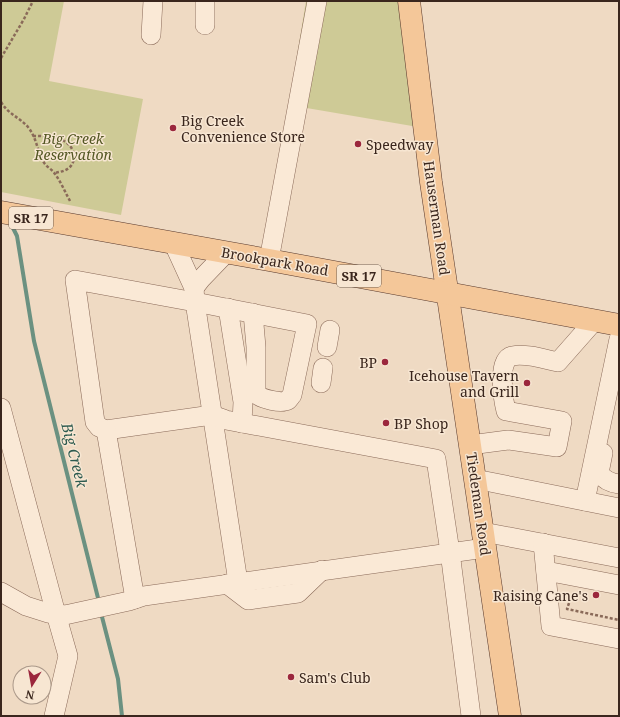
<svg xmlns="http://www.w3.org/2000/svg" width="620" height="717" font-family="'Noto Serif',serif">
<rect width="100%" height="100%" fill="#efdac3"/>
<!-- green -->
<g fill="#ceca96">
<path d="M1,1H64L49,81L143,99L121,215L1,192Z"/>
<path d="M306,1H401L418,127L289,105Z"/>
</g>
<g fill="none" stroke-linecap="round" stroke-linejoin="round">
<!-- stream -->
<g stroke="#6b9181" stroke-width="4">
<path d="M10,222L17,236L34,341L99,602"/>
<path d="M101,613L118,679L122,716"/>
</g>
<defs>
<g id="minor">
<path d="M205,1V25"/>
<path d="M151,35L153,1"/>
<path d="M173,242L194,288L195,302L238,582"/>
<path d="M269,260L317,1"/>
<path d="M194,288L201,279L227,252"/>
<path d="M228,308L243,402L242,423"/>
<path d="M253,313L256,347V394C262,399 281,404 288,400C289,399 291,396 292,395L307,324L195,302L75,280L95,422L99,427L106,430L212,415L226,420L436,459L450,552L471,716"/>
<path d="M327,347L330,330"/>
<path d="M321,383L323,368"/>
<path d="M1,408L56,614L68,656L54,716"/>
<path d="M106,430L135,599"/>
<path d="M470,445L508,440L557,447L562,421L506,411C503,399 497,360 512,356C526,353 544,359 558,362L595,320"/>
<path d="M603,453L599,473C604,480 610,483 619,484"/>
<path d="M475,479L619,508"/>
<path d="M585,501L619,339"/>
<path d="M483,532L619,558"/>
<path d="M543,543L551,626L619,639"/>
<path d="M546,571L619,585"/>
<path d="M227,584L248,600L298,593L322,570"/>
<path d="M1,592L26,606L48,613L65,615L129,601L144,596L485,548"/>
</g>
<g id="major">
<path d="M409,1L431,182L510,716"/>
<path d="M1,212L269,260L619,325"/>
</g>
</defs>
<!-- minor casing -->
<use href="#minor" stroke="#8a6a59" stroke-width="20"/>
<!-- major casing -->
<use href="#major" stroke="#58392d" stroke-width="23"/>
<!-- path -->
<g stroke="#8a6a59" stroke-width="2.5" stroke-dasharray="3 2" stroke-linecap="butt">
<path d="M1,58L24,19L33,1"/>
<path d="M1,102C8,114 19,117 28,127C36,137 37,149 43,161C46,167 52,169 55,174C61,182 65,192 70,201"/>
<path d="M33,136C44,136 55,136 64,141C74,146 78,160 69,168C65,171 60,172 54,173"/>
<path d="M569,603L567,609L619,620"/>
</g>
<!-- minor -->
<use href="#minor" stroke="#fae9d6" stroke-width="19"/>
<!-- major -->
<use href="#major" stroke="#f4c799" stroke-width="22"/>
</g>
<!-- markers -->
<g fill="#9b273d" stroke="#f7e6d2" stroke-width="1.5">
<circle cx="173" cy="128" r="4"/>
<circle cx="358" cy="144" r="4"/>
<circle cx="385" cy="362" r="4"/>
<circle cx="527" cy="383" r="4"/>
<circle cx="386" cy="423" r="4"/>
<circle cx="596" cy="595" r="4"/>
<circle cx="291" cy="677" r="4"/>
</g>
<g text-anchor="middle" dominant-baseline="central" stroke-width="3" stroke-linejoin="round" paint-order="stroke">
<!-- shield labels -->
<g fill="#f7e6d2" stroke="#736053" stroke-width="1">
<rect x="9" y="207" width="44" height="22" rx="3"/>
<rect x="337" y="265" width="44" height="22" rx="3"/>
</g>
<g font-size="13" font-weight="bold" fill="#3a261d">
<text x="31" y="218">SR 17</text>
<text x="359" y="276">SR 17</text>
</g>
<!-- poi labels -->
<g font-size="14" fill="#3a261d" stroke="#f7e6d2" text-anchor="start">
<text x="181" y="120">Big Creek<tspan x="181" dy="16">Convenience Store</tspan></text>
<text x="366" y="144">Speedway</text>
<text x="377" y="362" text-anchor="end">BP</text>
<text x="519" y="375" text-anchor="end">Icehouse Tavern<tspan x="519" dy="16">and Grill</tspan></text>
<text x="394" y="423">BP Shop</text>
<text x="588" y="595" text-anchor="end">Raising Cane's</text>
<text x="299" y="677">Sam's Club</text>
</g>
<!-- park labels -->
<g font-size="14" font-style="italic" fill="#535723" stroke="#f7e6d2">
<text x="73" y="138">Big Creek<tspan x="73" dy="16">Reservation</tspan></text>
</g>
<!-- street labels -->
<g font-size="14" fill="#3a261d" stroke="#f7e6d2">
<text transform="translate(437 218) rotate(82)">Hauserman Road</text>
<text transform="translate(275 261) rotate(10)">Brookpark Road</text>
<text transform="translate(479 504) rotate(82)">Tiedeman Road</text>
</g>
<!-- water labels -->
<g font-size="15" font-style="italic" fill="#2c5a4f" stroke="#f7e6d2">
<text transform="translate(75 455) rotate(76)">Big Creek</text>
</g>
</g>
<!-- border -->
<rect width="620" height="717" fill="none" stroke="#3a261d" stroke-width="4"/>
<!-- north arrow -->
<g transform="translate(32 685) rotate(191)"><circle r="19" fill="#f7e6d2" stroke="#ab998a"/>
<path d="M0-3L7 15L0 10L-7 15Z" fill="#9b273d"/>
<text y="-6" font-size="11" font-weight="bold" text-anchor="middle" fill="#3a261d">N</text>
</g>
</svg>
